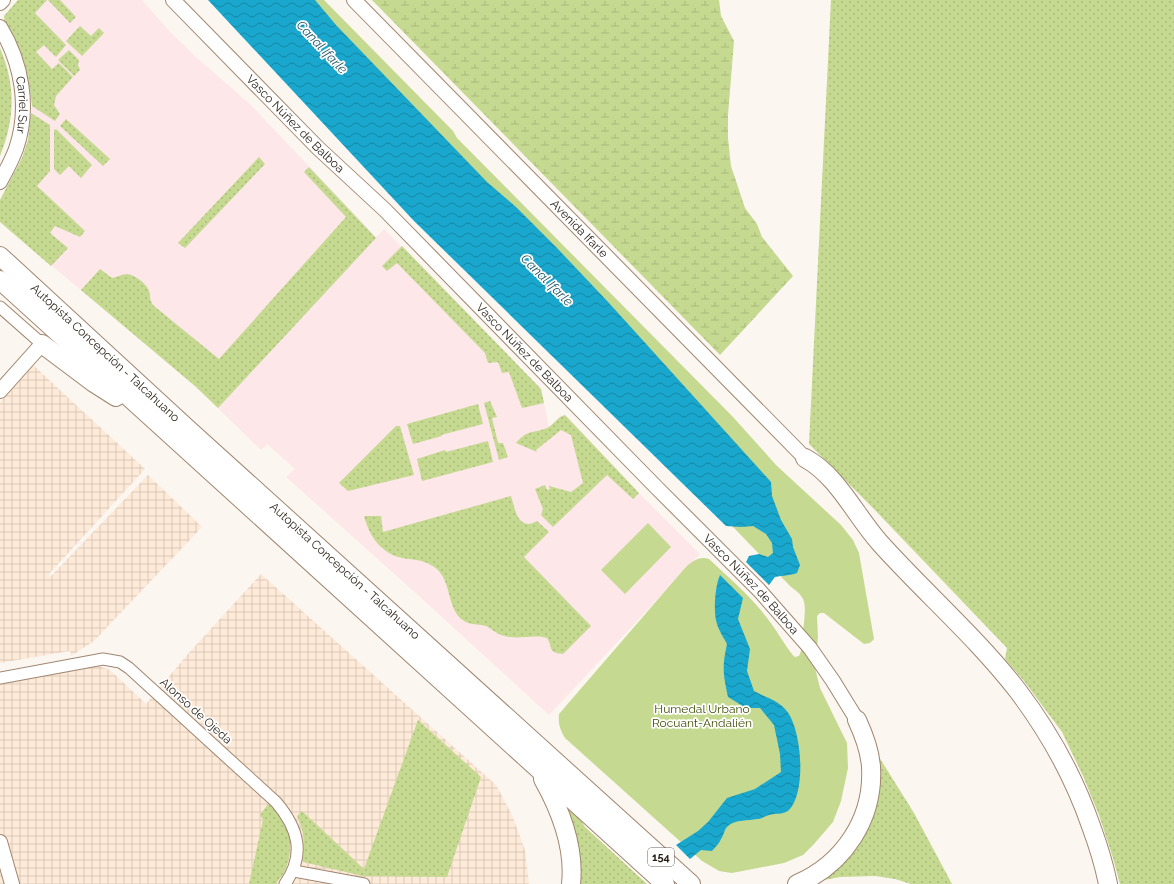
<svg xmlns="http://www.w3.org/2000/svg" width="1174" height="884" font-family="Raleway,sans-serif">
<defs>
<pattern id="industrial-grid" width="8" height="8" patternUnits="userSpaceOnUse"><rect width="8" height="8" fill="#feead8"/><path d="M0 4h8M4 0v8" fill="none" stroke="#dac8b8"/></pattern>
<pattern id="grass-dots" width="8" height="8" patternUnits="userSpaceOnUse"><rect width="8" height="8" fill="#c5d990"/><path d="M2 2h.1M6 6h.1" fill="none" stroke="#a9ba7b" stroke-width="1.8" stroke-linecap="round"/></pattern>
<pattern id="wetland-marsh" width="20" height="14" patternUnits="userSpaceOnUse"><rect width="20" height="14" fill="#c5d990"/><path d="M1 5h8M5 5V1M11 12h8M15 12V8" fill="none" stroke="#a9ba7b"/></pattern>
<pattern id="water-waves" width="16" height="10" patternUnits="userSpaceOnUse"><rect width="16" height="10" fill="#19a7cd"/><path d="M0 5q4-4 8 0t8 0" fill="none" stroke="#1687a5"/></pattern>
</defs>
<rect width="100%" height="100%" fill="#fcf6f1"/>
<!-- industrial -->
<g fill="url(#industrial-grid)">
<path d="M32,364L145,469L49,574L50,577L148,475L202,527L94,641L71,656L70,651L0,663V402Z"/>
<path d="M261,574L496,785L512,815L525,850L529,884H0V682L91,663L110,670L146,704L187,655Z"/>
</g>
<!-- education -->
<path fill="#fde7e8" d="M18,0H142L170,32L196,57L251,105L376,237L384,229L541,389L549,427L560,416L565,415L639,493L700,554L549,715L419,596L286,477L295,469L267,444L261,450L195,386L0,222V200L22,158L28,140L32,106L29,78L20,51L14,36L4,20V16Z"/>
<!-- grass -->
<g fill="url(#grass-dots)">
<path d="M18,0H47L35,13L66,45L56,57L44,45L36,52L52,69L59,63L73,77L56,96L54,105L60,114L55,121L32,106C30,87 27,68 20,50C16,41 4,24 4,16Z"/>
<path d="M48,0H60L76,17L70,23Z"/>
<path d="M831,0H1174V884H1120L1113,858L1099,815L1083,776L1062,732L1024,681L1005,659L1007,648L871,506L809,444Z"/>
<path d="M80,26L91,36L99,28L104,33L82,56L66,41Z"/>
<path d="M0,48C16,86 15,118 0,156Z"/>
<path d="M69,50L79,60L78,65L80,70L74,76L58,60Z"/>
<path d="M31,113L50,125V171L37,186L85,231L80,237L55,226L50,233L68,248L51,266L0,222V200L22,158L28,140Z"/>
<path d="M66,119L110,159L103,166L60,126Z"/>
<path d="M56,129L92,165L81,178L69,166L60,175L54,169V130Z"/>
<path d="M259,157L265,164L185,248L178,243Z"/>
<path d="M309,167L376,238L218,408L195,386L81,290L100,269L112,278C117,277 123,274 127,274C135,275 147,284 149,291C151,298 149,300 154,306L219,359L346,217L304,172Z"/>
<path d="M402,246L541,389L544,403L522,408L509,372L502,373L498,362L488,363L485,353L397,263L387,271L382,266Z"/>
<path d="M490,401L497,417L492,418L498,443H503L508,457L499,460L484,403Z"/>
<path d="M478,404L483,424L441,435L442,436L413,444L407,424Z"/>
<path d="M565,415L639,493L633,499L607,475L553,527L541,515L543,509L535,489L545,485L547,490L550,489L549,486L571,492L583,483L571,435L561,430L536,450L537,452L516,443C528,429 532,434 547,428C554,425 557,417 565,415Z"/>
<path d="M396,426H400L414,475L348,491L339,483Z"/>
<path d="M488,441L493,462L422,481L417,459L445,450L446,452Z"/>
<path d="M511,496C515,509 518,532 537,521L549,532L524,557L591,626L563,654C547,652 554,649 547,638C533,634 518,640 505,636C498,635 492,629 486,626C480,624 474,625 468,623C446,614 453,584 437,569C428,562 420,560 409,559C384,557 370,539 364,516H381L383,532Z"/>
<path d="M418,720L481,777L447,877L363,876L303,862C304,845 305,831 297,816L302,811L364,869Z"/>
<path d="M877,756L879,757L914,813L952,884H911L895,879L875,876L840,877L814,882L848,855Z"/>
<path d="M565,803L579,817L585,827L647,884H578Z"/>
<path d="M268,804C272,807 277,810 280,814C292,829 293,851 286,868C284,874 279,879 276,884H249L263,820L260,815Z"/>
</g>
<!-- wetland -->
<path fill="url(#wetland-marsh)" d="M372,0H719L721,16L734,41L728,115V138L731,166L745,208L757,224L762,237L793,276L720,355Z"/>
<!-- park -->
<g fill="#c5d990">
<path d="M209,0H324L453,131L457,138L733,417L776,465L841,525L853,540L859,553L874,639L870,643L864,644L824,613H820L817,616L818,637L815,668L820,688L847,743L848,768L841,801L833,822L814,844L803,855L784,863L732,873L719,871L702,861L565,738C560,729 558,724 559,714L685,568C693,561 699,556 709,559C730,579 753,598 770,622C775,628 791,655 795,657L799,656L801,651C801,638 808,609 803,599C800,593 795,590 790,586L737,531L326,120L268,64Z"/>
<path d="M648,523L671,547L625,594L601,570Z"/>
</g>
<!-- water -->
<g fill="url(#water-waves)">
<path d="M208,0H315L336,25L487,182L516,207L557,248L609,303L771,482L772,496L781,520L792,539L793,547L800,565L797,573C789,576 783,575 775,577L769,585L746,562L749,556L759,554L768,557L773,553L772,543L766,534L753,526L741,527L726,526L414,221Z"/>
<path d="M720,575L743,598L738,619L750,649L747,671L754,691C764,697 777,700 785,709C802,726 807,792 789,810C784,815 775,813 769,815C765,816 761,819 757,819C748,821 736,819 728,826C724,829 724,835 721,839C719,844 715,847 712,851L701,850L690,859L676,845L698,831L708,822L727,798L755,789L781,772L780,754L774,725L760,708H746L728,697C723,674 722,667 727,644C724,638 719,631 717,624C713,613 715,586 720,575Z"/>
</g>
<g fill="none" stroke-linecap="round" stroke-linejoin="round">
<defs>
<g id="minor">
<path d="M0,307L42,344"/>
<path d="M0,678L103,659L120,662L129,668L276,802C298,828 306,854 285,884"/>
<path d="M294,871L364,884"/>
</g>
<g id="tertiary">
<path id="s1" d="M173,0L318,148L385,210L657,488L759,590L810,648L833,681L857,720"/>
<path id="s2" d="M354,0L805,458"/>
<path d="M0,3L3,0"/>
<path id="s3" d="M0,27C22,63 30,108 16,149C12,160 6,171 0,182"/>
<path d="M0,391L42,344"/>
<path d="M0,842L12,884"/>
</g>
<g id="primary">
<path id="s4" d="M0,256L188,429L691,884"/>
<path d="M0,280L665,884"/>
<path d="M42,344L94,383L116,397"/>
<path d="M805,458C838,476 855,515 880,543C925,593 977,638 1018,691C1049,732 1074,777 1091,826C1098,845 1104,864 1108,884"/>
<path d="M543,779C561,811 575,847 571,884"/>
<path d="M797,884C844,864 874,818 871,767C870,751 864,735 857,720"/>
</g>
</defs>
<!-- minor casing -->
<use href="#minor" stroke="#9f866f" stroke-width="13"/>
<!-- tertiary casing -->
<use href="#tertiary" stroke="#9f866f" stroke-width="16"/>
<!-- primary casing -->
<use href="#primary" stroke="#9f866f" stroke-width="20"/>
<!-- minor -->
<use href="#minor" stroke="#fff" stroke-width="11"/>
<!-- tertiary -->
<use href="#tertiary" stroke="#fff" stroke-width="14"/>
<!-- primary -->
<use href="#primary" stroke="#fff" stroke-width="18"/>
</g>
<g text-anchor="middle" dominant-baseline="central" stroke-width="3.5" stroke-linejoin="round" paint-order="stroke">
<!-- shield labels -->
<rect fill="#fff" stroke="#68625b" stroke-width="1" x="648" y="848" width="26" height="18" rx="3"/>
<g font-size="11" font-weight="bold" fill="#271e15">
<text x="661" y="857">154</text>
</g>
<!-- street labels -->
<g font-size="12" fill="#271e15" stroke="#fff">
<text stroke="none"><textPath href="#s3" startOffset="82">Carriel Sur</textPath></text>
<text stroke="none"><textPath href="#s1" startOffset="174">Vasco Núñez de Balboa</textPath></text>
<text stroke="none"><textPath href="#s2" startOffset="321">Avenida Ifarle</textPath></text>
<text stroke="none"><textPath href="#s4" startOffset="143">Autopista Concepción - Talcahuano</textPath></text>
<text stroke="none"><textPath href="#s1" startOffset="498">Vasco Núñez de Balboa</textPath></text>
<text stroke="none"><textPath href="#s4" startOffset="467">Autopista Concepción - Talcahuano</textPath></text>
<text stroke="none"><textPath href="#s1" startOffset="822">Vasco Núñez de Balboa</textPath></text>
<text transform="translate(196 711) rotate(42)">Alonso de Ojeda</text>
</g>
<!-- park labels -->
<g font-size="12" fill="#3e4c05" stroke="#fff">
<text x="702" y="709">Humedal Urbano<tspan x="702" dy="14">Rocuant-Andalién</tspan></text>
</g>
<!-- water labels -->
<g font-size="13" font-style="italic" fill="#255869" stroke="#fff">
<text transform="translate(322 47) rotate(47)">Canal Ifarle</text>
<text transform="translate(547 280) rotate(45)">Canal Ifarle</text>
</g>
</g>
</svg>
